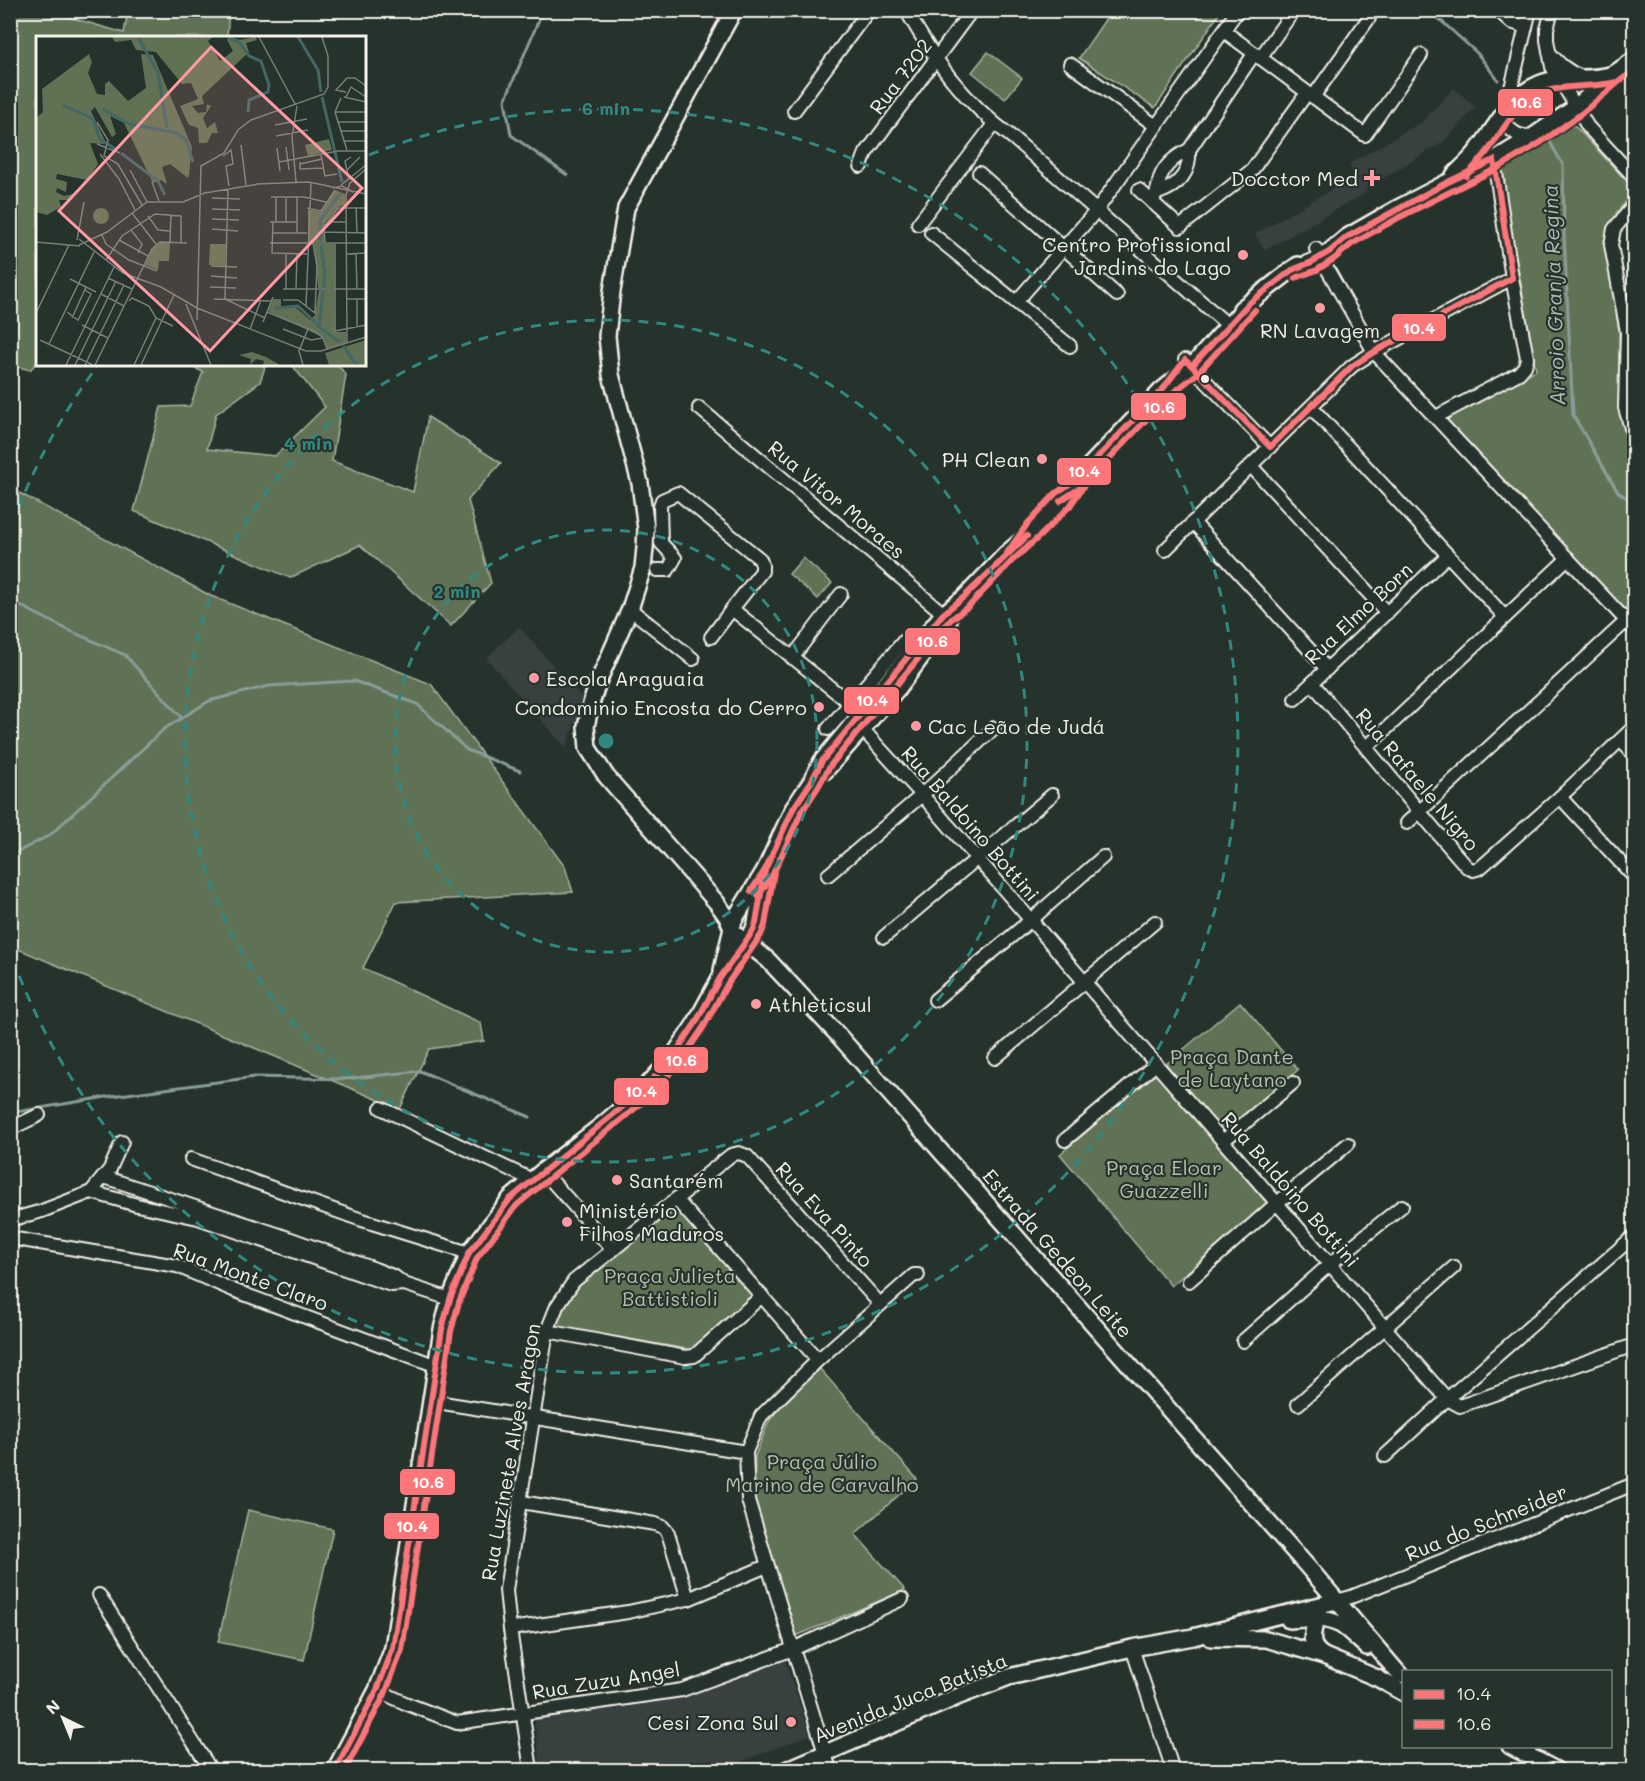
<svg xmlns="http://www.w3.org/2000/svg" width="1645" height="1781" font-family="Mali,sans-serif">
<rect width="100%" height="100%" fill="#26332d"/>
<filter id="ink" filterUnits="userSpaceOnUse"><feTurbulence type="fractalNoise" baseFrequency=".0167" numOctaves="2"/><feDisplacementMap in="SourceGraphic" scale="12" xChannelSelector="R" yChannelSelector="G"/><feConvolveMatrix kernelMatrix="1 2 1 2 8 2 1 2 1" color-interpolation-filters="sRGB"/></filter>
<g filter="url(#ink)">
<!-- built -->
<g fill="#384040">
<path d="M1454,88L1475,107L1445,141L1365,189L1367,192L1265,250L1255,234L1355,176L1349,164L1422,122Z"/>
<path d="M519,627L583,699L566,748L486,658Z"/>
<path d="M784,1657L810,1735L718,1770H541L534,1716L682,1694Z"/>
</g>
<!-- green -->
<g fill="#617254" stroke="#aab29e" stroke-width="1.5">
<path d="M10,11H48L124,33L128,11H229L227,37L38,38V361L30,370L11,365Z"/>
<path d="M1111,11V10L1221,11L1155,108L1079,58Z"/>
<path d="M988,52L1022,78L1005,99L972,72Z"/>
<path d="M1555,124L1575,126L1634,189V193L1617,212L1605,242L1619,331L1620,410L1628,441L1634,448V602L1625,611L1446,418L1536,370L1499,161Z"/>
<path d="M260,364L265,367L260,382L216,414L207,449L275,456L325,407L292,365L337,364L346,375L332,461L413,492L428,417L501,463L468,500L491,583L451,626L360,545L290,578L134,511L161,407L190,406L203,372L188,365Z"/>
<path d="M10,488L211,596L431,684L565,867L573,892L396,902L363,968L481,1023L484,1041L429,1049L400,1109L11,946Z"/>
<path d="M803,558L832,583L818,599L789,574Z"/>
<path d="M1240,1002L1298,1070L1224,1133L1166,1064Z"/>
<path d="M1157,1072L1268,1203L1171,1286L1060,1154Z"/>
<path d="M677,1205L755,1296L693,1350L554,1326L578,1284Z"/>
<path d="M820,1369L917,1479L855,1534L905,1590L796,1636L754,1500L755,1456L769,1421L789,1396Z"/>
<path d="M248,1510L333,1529L304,1660L218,1642Z"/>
</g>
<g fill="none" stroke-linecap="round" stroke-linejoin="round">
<!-- stream -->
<g stroke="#899e99" stroke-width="3">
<path d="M543,10L505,100L511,135L567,175"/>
<path d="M1429,10L1477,53L1498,80"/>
<path d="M1549,140L1563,165L1564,234L1573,415L1618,492L1634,503"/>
<path d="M10,596L19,605L68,630L125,655L182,718"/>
<path d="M10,856L50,835L164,729L209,701L269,686L354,681L417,704L467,750L520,771"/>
<path d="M10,1113L112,1096L255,1077L345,1079L420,1071L530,1117"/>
</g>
<defs>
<g id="minor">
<path d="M906,10C937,64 962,100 1013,138L1229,326"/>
<path d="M1498,10L1511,22L1526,27"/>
<path d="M1530,10L1504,117C1509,133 1520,139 1535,135"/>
<path d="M1552,10L1547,29V40L1552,67L1588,127L1634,177"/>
<path d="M1224,31L1365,135L1421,55"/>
<path d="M1549,52C1559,64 1568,72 1582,77"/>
<path d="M1260,58L1294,10"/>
<path d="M1070,64L1156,126"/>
<path d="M1313,97L1369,18"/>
<path d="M794,111L869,10"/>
<path d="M861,166L866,153L972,10"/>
<path d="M979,173L1117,295"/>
<path d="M1139,190L1180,227L1252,170L1307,93"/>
<path d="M1158,193C1179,186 1191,172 1189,150"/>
<path d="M1152,202C1159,191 1157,189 1160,178C1165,164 1176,156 1189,150L1254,54"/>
<path d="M1634,205L1614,229L1611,245L1627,332L1625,408L1634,438"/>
<path d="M918,224L994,124"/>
<path d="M931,233L1070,346"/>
<path d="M1316,249L1374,352L1634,629"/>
<path d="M1016,302L1097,210L1238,10"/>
<path d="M1185,360L1270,447"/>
<path d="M1311,407L1505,617"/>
<path d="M699,408L951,620"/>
<path d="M1436,417L1519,373L1525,366L1527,358L1512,278L1494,160"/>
<path d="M1251,466L1387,613"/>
<path d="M1193,522L1327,669"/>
<path d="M1165,550L1352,366L1374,352L1512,278"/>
<path d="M657,570H668L675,558L661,543L660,506L662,500L678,493L760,559L762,565V571L732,609L861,712"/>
<path d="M630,609L693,659"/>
<path d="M711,637L732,609"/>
<path d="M792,658L841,594"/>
<path d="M1312,683C1364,744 1414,807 1467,867L1473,870L1480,868L1560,797L1634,727"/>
<path d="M1295,699L1448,555"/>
<path d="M857,723L922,795L1447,1399L1460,1406L1634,1345"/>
<path d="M828,729L903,642"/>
<path d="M1621,740L1634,755"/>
<path d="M1367,747L1568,558"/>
<path d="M1560,797L1634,877"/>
<path d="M1407,823L1634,614"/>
<path d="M828,875L922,795L994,728"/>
<path d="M884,937L1052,795"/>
<path d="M935,1000L1031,920L1103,857"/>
<path d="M995,1058L1155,922"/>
<path d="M381,1108L532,1180"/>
<path d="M10,1129L39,1115"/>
<path d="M1065,1140L1156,1064"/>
<path d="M1223,1141L1293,1083"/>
<path d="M191,1159L359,1219L469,1253"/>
<path d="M543,1171L613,1250"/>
<path d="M104,1177L277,1234L375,1269L395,1277L404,1284L450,1299"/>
<path d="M91,1192L137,1205L198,1218L391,1285L404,1284"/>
<path d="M676,1199L818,1360"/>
<path d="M10,1220L42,1211L91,1192L110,1169L122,1142"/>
<path d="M10,1238L177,1266L233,1290L437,1366"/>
<path d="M1189,1281L1277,1203L1348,1144"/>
<path d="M547,1331L685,1357L694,1356L762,1296"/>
<path d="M1243,1341L1330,1264L1402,1206"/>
<path d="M431,1401L746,1452"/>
<path d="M1298,1404L1454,1267"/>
<path d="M1385,1456L1447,1399L1634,1236"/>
<path d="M521,1502L655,1524L663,1527L668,1533L688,1599"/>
<path d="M99,1595L211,1770"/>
<path d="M1336,1601L1351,1597L1634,1484"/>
<path d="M510,1629L628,1612L688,1599L767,1566"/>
<path d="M1132,1648L1173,1770"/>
<path d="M377,1690L405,1703L457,1723L682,1690L793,1649L902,1599"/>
<path d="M531,1770L510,1629L506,1590L547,1331L557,1306L574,1281L731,1155L739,1153L747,1156L880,1304"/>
<path d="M830,1770L748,1500L746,1452L761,1416L818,1360L914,1275H918"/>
</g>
<g id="major">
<path d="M734,10L626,208L612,291L607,336L611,375L640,483L646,529L645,548L643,568L630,609L598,682L591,704L586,726L588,748L606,776L717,903L727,917L734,933L768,960L838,1035L1314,1574L1400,1675"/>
<path d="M1454,175C1460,169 1468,162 1474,155C1495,131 1507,97 1539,84C1562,74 1589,82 1613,74"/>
<path d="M1292,270L1312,262L1329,252L1347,237L1396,209L1446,183L1494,160L1535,135L1576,107L1615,73L1634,60"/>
<path d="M1241,309L1298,265"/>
<path d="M1069,485L1077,479L1162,390L1192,366L1248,304"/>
<path d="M825,771L899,687L936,637"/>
<path d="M722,970L734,920L765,870L793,809L811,782L822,761L943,614L964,598L1007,553L1035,529L1064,500L1077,479"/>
<path d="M1319,1611C1314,1628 1305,1645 1324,1656"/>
<path d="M1289,1620C1306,1619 1325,1616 1341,1625C1350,1631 1358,1640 1367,1647"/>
<path d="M1211,1638L1266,1639L1324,1656L1377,1678L1404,1693"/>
<path d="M1510,1746L1556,1770"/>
<path d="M335,1770L377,1690L393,1648L442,1329L450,1299L469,1253L510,1199L543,1171L601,1126L643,1090L672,1058L695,1024L720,978L753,931L756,923L765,870"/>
<path d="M786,1770L957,1697L1009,1677L1132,1648L1193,1637L1336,1601"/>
</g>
</defs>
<!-- minor casing -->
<use href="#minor" stroke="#f4f1e8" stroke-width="16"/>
<!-- major casing -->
<use href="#major" stroke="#f4f1e8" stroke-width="20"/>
<!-- minor -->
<use href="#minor" stroke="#26332d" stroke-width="12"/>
<!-- major -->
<use href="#major" stroke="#26332d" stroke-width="15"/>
<defs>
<g id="bus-1">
<path d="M1494,160L1512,278L1374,352L1352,366L1270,447L1192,366L1248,304L1292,270L1312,262L1329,252L1347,237L1446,183Z"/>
<path d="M1162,390L1185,360L1192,366"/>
<path d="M1007,553L1028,523L1056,493L1077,479L1162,390"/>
<path d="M751,891L765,870L793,809L811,782L822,761L943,614L965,596L1027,536"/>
<path d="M335,1770L377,1690L393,1648L442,1329L450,1299L469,1253L510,1199L643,1090L672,1058L695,1024L720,978L753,931L756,923L765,870"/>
</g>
<g id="bus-2">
<path d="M1466,176C1474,167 1483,158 1490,148C1505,127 1518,101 1544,92C1567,84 1593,88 1617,82"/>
<path d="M1295,278L1317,270L1334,259L1352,244L1400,217L1498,168L1540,143L1581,114L1621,80L1634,71"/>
<path d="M1060,501L1083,486L1168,397L1198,373L1255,310"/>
<path d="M758,896L773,874L801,813L818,787L830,766L949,621L970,605L1013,560L1041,535L1070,506L1085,484"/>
<path d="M345,1770L385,1694L402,1650L451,1331L459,1302L477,1258L517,1205L649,1097L679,1063L703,1028L728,983L761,935L765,925L774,872"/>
</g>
</defs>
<!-- bus-1 casing -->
<use href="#bus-1" stroke="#26332d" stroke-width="10"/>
<!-- bus-2 casing -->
<use href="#bus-2" stroke="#26332d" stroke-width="10"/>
<!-- bus-1 -->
<use href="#bus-1" stroke="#fd767a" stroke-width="6"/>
<!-- bus-2 -->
<use href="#bus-2" stroke="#fd767a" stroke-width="6"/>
</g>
</g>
<!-- distance rings -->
<g fill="none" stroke="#318880" stroke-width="3" stroke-dasharray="10 8">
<circle cx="606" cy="741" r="211"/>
<circle cx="606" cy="741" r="421"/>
<path d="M12 525A632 632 0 0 1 98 365M369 155A632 632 0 1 1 12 957"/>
</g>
<!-- markers -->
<g fill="#ff9aa2" stroke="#26332d" stroke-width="2">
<path d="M1369 169h6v6h6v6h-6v6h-6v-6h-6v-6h6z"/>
<circle cx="1243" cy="255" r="6"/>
<circle cx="1320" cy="308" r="6"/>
<circle cx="1042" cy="459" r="6"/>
<circle cx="534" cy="678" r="6"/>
<circle cx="819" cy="707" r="6"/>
<circle cx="916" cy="726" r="6"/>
<circle cx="756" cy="1004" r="6"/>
<circle cx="617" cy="1180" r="6"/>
<circle cx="567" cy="1222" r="6"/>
<circle cx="791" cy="1722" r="6"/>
</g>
<circle fill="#f4f1e8" stroke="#26332d" stroke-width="2" cx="1205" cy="379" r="5"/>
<g text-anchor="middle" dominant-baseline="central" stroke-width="4.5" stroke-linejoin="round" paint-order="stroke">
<!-- street labels -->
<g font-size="20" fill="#f4f1e8" stroke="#26332d">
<text transform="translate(900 76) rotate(-53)">Rua 7202</text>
<text transform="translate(837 499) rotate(40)">Rua Vitor Moraes</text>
<text transform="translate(1358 613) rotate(-43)">Rua Elmo Born</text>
<text transform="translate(1418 779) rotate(50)">Rua Rafaele Nigro</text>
<text transform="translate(971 823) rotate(49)">Rua Baldoino Bottini</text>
<text transform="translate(1291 1189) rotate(49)">Rua Baldoino Bottini</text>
<text transform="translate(825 1214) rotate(48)">Rua Eva Pinto</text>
<text transform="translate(1058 1253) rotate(49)">Estrada Gedeon Leite</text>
<text transform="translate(251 1276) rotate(20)">Rua Monte Claro</text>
<text transform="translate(510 1452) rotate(-80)">Rua Luzinete Alves Aragon</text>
<text transform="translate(1486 1522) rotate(-22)">Rua do Schneider</text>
<text transform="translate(606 1680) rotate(-9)">Rua Zuzu Angel</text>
<text transform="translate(910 1697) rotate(-22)">Avenida Juca Batista</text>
</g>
<!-- poi labels -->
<g font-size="20" fill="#f4f1e8" stroke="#26332d" text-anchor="end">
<text x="1358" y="178">Docctor Med</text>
<text x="1231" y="244">Centro Profissional<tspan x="1231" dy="23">Jardins do Lago</tspan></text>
<text x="1320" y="330" text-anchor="middle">RN Lavagem</text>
<text x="1030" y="459">PH Clean</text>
<text x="546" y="678" text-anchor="start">Escola Araguaia</text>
<text x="807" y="707">Condominio Encosta do Cerro</text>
<text x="928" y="726" text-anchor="start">Cac Leão de Judá</text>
<text x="768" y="1004" text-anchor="start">Athleticsul</text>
<text x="629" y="1180" text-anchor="start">Santarém</text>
<text x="579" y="1210" text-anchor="start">Ministério<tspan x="579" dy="23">Filhos Maduros</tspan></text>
<text x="779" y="1722">Cesi Zona Sul</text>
</g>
<!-- park labels -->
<g font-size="20" fill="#b9bead" stroke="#26332d">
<text x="1232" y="1056">Praça Dante<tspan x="1232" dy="23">de Laytano</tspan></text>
<text x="1164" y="1167">Praça Eloar<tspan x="1164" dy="23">Guazzelli</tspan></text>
<text x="670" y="1275">Praça Julieta<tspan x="670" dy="23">Battistioli</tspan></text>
<text x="822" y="1461">Praça Júlio<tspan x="822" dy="23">Marino de Carvalho</tspan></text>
</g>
<!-- water labels -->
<g font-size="21" font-style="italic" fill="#adbab4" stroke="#26332d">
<text transform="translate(1553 295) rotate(-92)">Arroio Granja Regina</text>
</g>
</g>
<!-- overview -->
<g transform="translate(36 36)">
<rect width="330" height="330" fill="#26332d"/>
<path d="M76,1H177L172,5L184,25L197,15L191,4L194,1L204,4L219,1L221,4L210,7L213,16L166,60L168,68L156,70L162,77L170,76L171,68L175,70L167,82L171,92L179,86L182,97H176L171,107H163L162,92L153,89L144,70L162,63L155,47L146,48L120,16L100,14L95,4L79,6ZM53,18L56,26L52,37L61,58L69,59V48L73,45L92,65L110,52L105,18L117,19L156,111L153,139L152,142L134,128L126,131L131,148L125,144L117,147L88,87L74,80L80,98L76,101L59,71L55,75L69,105L68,108L54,107L62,128L51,144L21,138L20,143L31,146L30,156L21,152L20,156L28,160L37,158L36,164H23L25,171L11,179L0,176V82L7,76L6,53ZM293,103L296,114L272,120L269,109ZM299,154L309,158V169L302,171L289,187V206H272V173L285,176ZM57 180a8 8 0 1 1 16 0a8 8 0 1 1-16 0ZM124,207H134L133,225H123L122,234L109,229L116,213ZM174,208H190L189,230L173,229ZM278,208H298L299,252H282ZM283,254H298L299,296H310V307L291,313L288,302L232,275L237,263H245V273L257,269L274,284L279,279ZM330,304V329H293L289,317ZM216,316L230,321L244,329H227L228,325L220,323L214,329L215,323L203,319Z" fill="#617254"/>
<path fill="none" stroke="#426765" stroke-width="3" d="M102,1L122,37L131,92M192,1L204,7L213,20L225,25L233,49L232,56L213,64L212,76M262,1L282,34L285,56M286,61L306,146M27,69L57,83L64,103L81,114M67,73L93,88L141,97L150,104L157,126M85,117L122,145L129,159M284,204V184L305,157M285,209L289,238L283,291L304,306M239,272L262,270L283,290M307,310L321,329"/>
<path fill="none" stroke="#787f78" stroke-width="1.5" d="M223,1L259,68M310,56L300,54L311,42H319L330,50M308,61L330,66M310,61L315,51L330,61M305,62L299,76L311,114M299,76H330M61,86L72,104L68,120L82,128L106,169M301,86H330M239,89L271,83M304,95H330M240,100L272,94M307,105H330M61,108L84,117M205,109L210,149M250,111L253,134M241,112L244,135M64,118L83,143L99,174M285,119L289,140L301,138M187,120L195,114L197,128L190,130L193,150M243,126L302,115H330M264,126V133L287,132M264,128L286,123M94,134L111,166M311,134L324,121M313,144L309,125L315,121M116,146L123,165M260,146L256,101L261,70M220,148L273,146L330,158M305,149L330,129M296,152L306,150L317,156M192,153L189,263L229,282M169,157L223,148M235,161H268L290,166M250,161V186M176,162L204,163M320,171L321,196M271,172L285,175L299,154M176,173L204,174M96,177L120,208M112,180L122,194L134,195M176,183L203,184M234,186H261M237,186L236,217L271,218M240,186V161M291,186H310M176,193L202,195M95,194L106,208L102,217M288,196L330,197M237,197H271M261,197V161M66,199L70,208L93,224L121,235M43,203L87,237L125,251L161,272M41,204L48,166M83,204L112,220M0,206L44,210M134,206L135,179M234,207H330M289,207L288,191L302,172H330M299,207V295L330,289M43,209L71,196L111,166H147L171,156M310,218L330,217M320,218L321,253M70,224L86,200L119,178L145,180V206M175,230L201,231M175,240L201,242M72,242L96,253M34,243L60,256M174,251L200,252M247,253H330M250,253V218M260,253L261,218M65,258L88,270M178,263L235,265M310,263H330M321,263V292M247,264H262L279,277L281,230L277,207M93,265L96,262L113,270L120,282L137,290M150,268L175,329M270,270L275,147M161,272L270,315H285L330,301M31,276L42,284L55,258L49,254M231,276L280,296L287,302L291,313M0,277L33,209M36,282L50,251M161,284L165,130L188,117L202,94L215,84L288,58L292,51V20L286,1M227,286L237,261M46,289L72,302M214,293L225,264M247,293L275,304L287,302M4,304L57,329M311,307L310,159L314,147L330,133M13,308L58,216M30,329L78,231M39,329L80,245M49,329L88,249M59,329L116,213L124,206L151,207M98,329L120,282M105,329L138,259M267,329L263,315L272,293"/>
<path fill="#ff9aa2" fill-opacity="0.15" stroke="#ff9aa2" stroke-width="3" d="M175,11L326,152L174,315L23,175Z"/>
<rect width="330" height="330" fill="none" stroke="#f4f1e8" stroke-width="3"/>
</g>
<circle cx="606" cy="741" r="9" fill="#318880" stroke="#26332d" stroke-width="3"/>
<g font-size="18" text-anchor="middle" font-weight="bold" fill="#318880" stroke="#26332d" stroke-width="4.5" stroke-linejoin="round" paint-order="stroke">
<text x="606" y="115">6 min</text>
<text x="308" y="450">4 min</text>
<text x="457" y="598">2 min</text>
</g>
<g stroke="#26332d" stroke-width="2">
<rect x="1497" y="88" width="57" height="29" rx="6" fill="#fd767a"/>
<rect x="1391" y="313" width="56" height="29" rx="6" fill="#fd767a"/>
<rect x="1130" y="392" width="57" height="29" rx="6" fill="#fd767a"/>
<rect x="1056" y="457" width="56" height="29" rx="6" fill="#fd767a"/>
<rect x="904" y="627" width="57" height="29" rx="6" fill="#fd767a"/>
<rect x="843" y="686" width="57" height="29" rx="6" fill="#fd767a"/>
<rect x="653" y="1046" width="56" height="28" rx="6" fill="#fd767a"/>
<rect x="613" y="1077" width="57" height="29" rx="6" fill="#fd767a"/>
<rect x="399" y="1468" width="57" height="28" rx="6" fill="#fd767a"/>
<rect x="383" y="1512" width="57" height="28" rx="6" fill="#fd767a"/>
</g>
<g font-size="16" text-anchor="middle" font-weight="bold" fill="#fff">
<text x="1526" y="108">10.6</text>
<text x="1419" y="334">10.4</text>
<text x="1159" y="413">10.6</text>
<text x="1084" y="477">10.4</text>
<text x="932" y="647">10.6</text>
<text x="872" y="706">10.4</text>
<text x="681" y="1066">10.6</text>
<text x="641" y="1097">10.4</text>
<text x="428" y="1488">10.6</text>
<text x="412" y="1532">10.4</text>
</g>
<!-- margin -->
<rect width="1645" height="1781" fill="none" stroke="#26332d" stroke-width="36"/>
<rect x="18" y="18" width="1609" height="1745" fill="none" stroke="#f4f1e8" stroke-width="2" filter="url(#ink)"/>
<!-- legend -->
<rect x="1402" y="1670" width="210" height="78" fill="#26332d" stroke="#787f78" stroke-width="1.5"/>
<rect x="1414" y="1690" width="30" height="9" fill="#fd767a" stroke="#787f78" stroke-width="1.5"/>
<text x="1456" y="1700" font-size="18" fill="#f4f1e8">10.4</text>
<rect x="1414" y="1720" width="30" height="9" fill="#fd767a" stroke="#787f78" stroke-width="1.5"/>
<text x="1456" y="1730" font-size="18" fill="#f4f1e8">10.6</text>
<!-- north arrow -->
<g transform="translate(63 1718) rotate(317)" stroke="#26332d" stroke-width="4.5" paint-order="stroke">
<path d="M0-4.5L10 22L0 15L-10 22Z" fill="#f4f1e8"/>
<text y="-9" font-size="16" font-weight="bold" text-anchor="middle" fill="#f4f1e8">N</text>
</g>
</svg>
